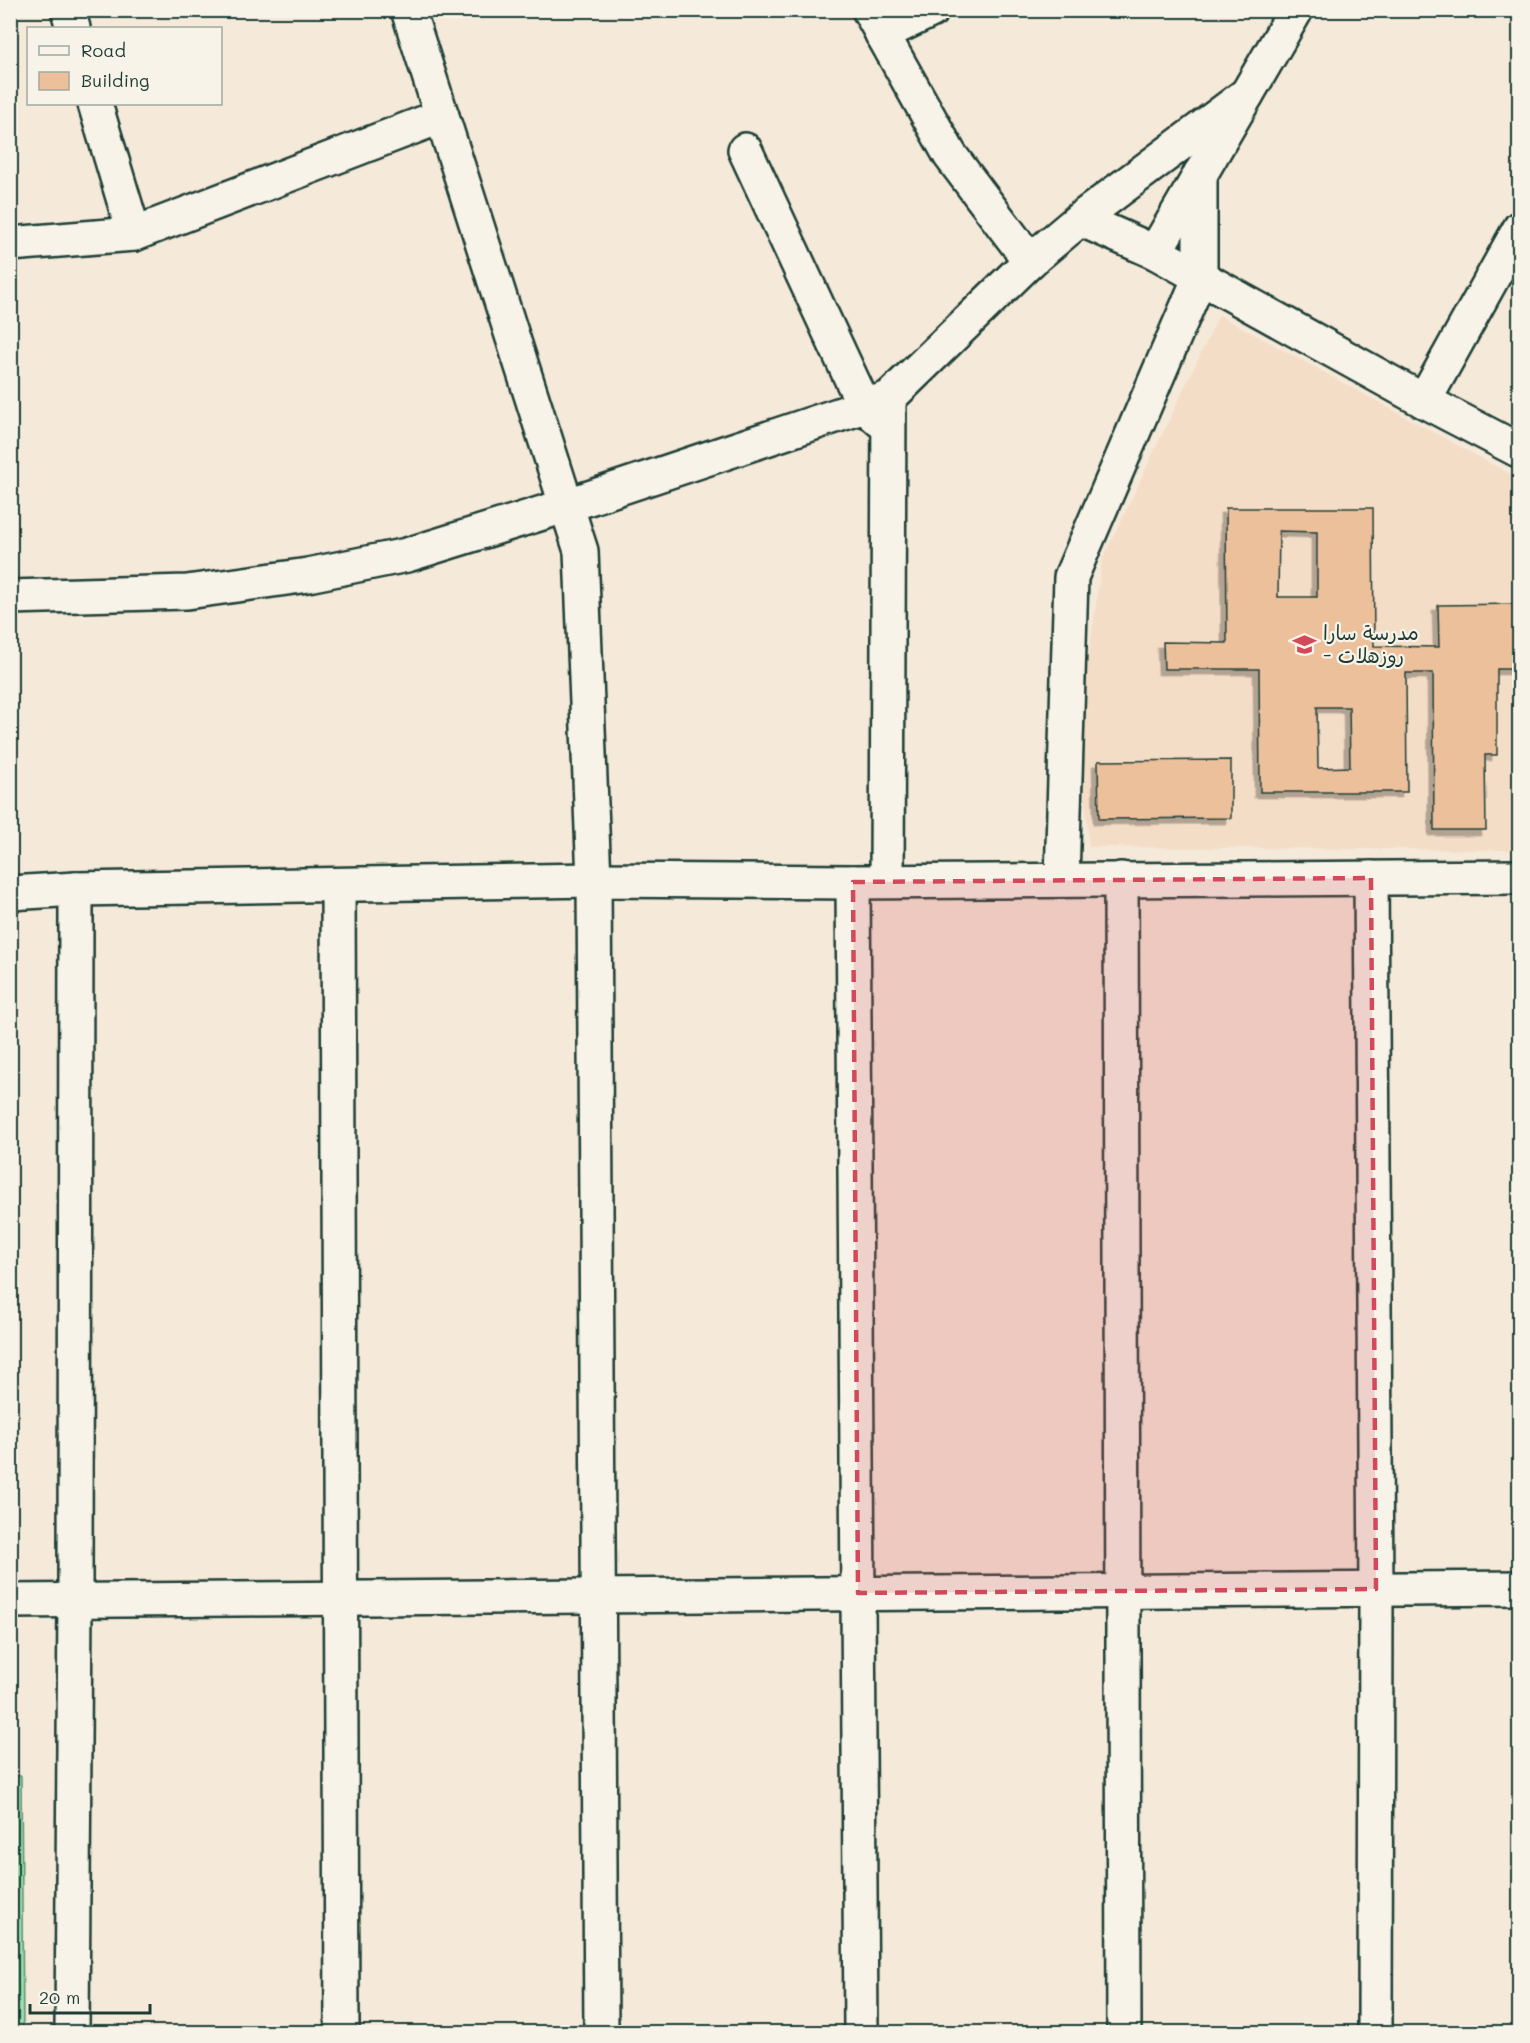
<svg xmlns="http://www.w3.org/2000/svg" width="1530" height="2043" font-family="Mali,'Playpen Sans Arabic',sans-serif">
<defs>
<filter id="shadow"><feDropShadow dx="-5.5" dy="5.5" stdDeviation="0" flood-color="#0004"/></filter>
</defs>
<rect width="100%" height="100%" fill="#f5e9d9"/>
<filter id="ink" filterUnits="userSpaceOnUse"><feTurbulence type="fractalNoise" baseFrequency=".0167" numOctaves="2"/><feDisplacementMap in="SourceGraphic" scale="12" xChannelSelector="R" yChannelSelector="G"/><feConvolveMatrix kernelMatrix="1 2 1 2 8 2 1 2 1" color-interpolation-filters="sRGB"/></filter>
<g filter="url(#ink)">
<!-- built -->
<g fill="#f3ddc7">
<path d="M1219,315L1519,479V850L1089,847L1079,726L1102,561Z"/>
<path d="M11,1654H16L15,1769H10Z"/>
</g>
<!-- green -->
<path fill="#98dfac" stroke="#5c8e70" stroke-width="1.5" d="M10,1776H21L23,2032H10Z"/>
<!-- building -->
<g fill="#edc09c" stroke="#1f3d34" stroke-width="1.5" fill-rule="evenodd" filter="url(#shadow)">
<path d="M1226,508H1373L1374,646L1439,647L1438,605L1520,604V669H1497V755H1485L1486,830H1434L1433,673H1406L1407,792H1260L1259,669H1164L1163,642L1227,643ZM1279,531L1317,532V597H1278ZM1317,707H1349L1350,767L1318,768Z"/>
<path d="M1231,760V818L1099,819L1098,761Z"/>
</g>
<g fill="none" stroke-linecap="round" stroke-linejoin="round">
<defs>
<g id="minor">
<path d="M68,10L73,28"/>
<path d="M408,10L581,551L594,880L601,2032"/>
<path d="M869,10L950,155L1030,261"/>
<path d="M882,34L932,10"/>
<path d="M95,104L134,234"/>
<path d="M745,150L864,406L881,421"/>
<path d="M1080,219L1155,252L1424,401L1520,451"/>
<path d="M10,244L134,234L442,116"/>
<path d="M1155,252L1296,10"/>
<path d="M1424,401L1520,228"/>
<path d="M10,597L187,592L308,575L407,555L568,505L889,398L1030,261L1080,219L1247,94"/>
<path d="M1371,878L1376,1589L1375,2032"/>
<path d="M1062,879L1071,577L1200,277V174"/>
<path d="M1121,879L1124,2032"/>
<path d="M887,881L889,398"/>
<path d="M853,882L861,2032"/>
<path d="M338,885L342,2032"/>
<path d="M10,893L76,889L594,880L853,882L1520,877"/>
<path d="M10,1601L1520,1588"/>
<path d="M72,2032L75,1600L76,889"/>
</g>
</defs>
<!-- minor casing -->
<use href="#minor" stroke="#1f3d34" stroke-width="38"/>
<!-- minor -->
<use href="#minor" stroke="#f7f3e8" stroke-width="33"/>
</g>
</g>
<!-- marked area -->
<path fill="#d1495b" fill-opacity="0.2" stroke="#d1495b" stroke-width="4.5" stroke-dasharray="12 8" stroke-linejoin="round" d="M1371,878L1376,1589L858,1593L853,882Z"/>
<!-- icons -->
<defs>
<symbol id="school-bare" viewBox="-9 -9 18 18"><path d="M0-5L7-2L0 1L-7-2ZM-4 1L0 2.5L4 1V4Q0 6-4 4Z" fill="#d1495b" stroke="#f7f3e8" stroke-width="2.5" paint-order="stroke"/></symbol>
</defs>
<g fill-rule="evenodd">
<use href="#school-bare" x="1288" y="628" width="33" height="33"/>
</g>
<g text-anchor="middle" dominant-baseline="central" stroke-width="4.5" stroke-linejoin="round" paint-order="stroke">
<!-- poi labels -->
<g font-size="20" fill="#1f3d34" stroke="#f7f3e8" text-anchor="start">
<text x="1323" y="632">مدرسة سارا<tspan x="1323" dy="23">- روزهلات</tspan></text>
</g>
</g>
<!-- margin -->
<rect width="1530" height="2043" fill="none" stroke="#f7f3e8" stroke-width="36"/>
<rect x="18" y="18" width="1494" height="2007" fill="none" stroke="#1f3d34" stroke-width="2" filter="url(#ink)"/>
<!-- legend -->
<rect x="27" y="27" width="195" height="78" fill="#f7f3e8" stroke="#a1aaa0" stroke-width="1.5"/>
<rect x="39" y="46" width="30" height="9" fill="#f7f3e8" stroke="#a1aaa0" stroke-width="1.5"/>
<text x="81" y="57" font-size="18" fill="#1f3d34">Road</text>
<rect x="39" y="72" width="30" height="18" fill="#edc09c" stroke="#a1aaa0" stroke-width="1.5"/>
<text x="81" y="87" font-size="18" fill="#1f3d34">Building</text>
<!-- scale -->
<path d="M30 2004v9h120v-9" fill="none" stroke="#1f3d34" stroke-width="3"/>
<text x="39" y="2004" font-size="18" fill="#1f3d34" stroke="#f7f3e8" stroke-width="4.5" paint-order="stroke">20 m</text>
</svg>
